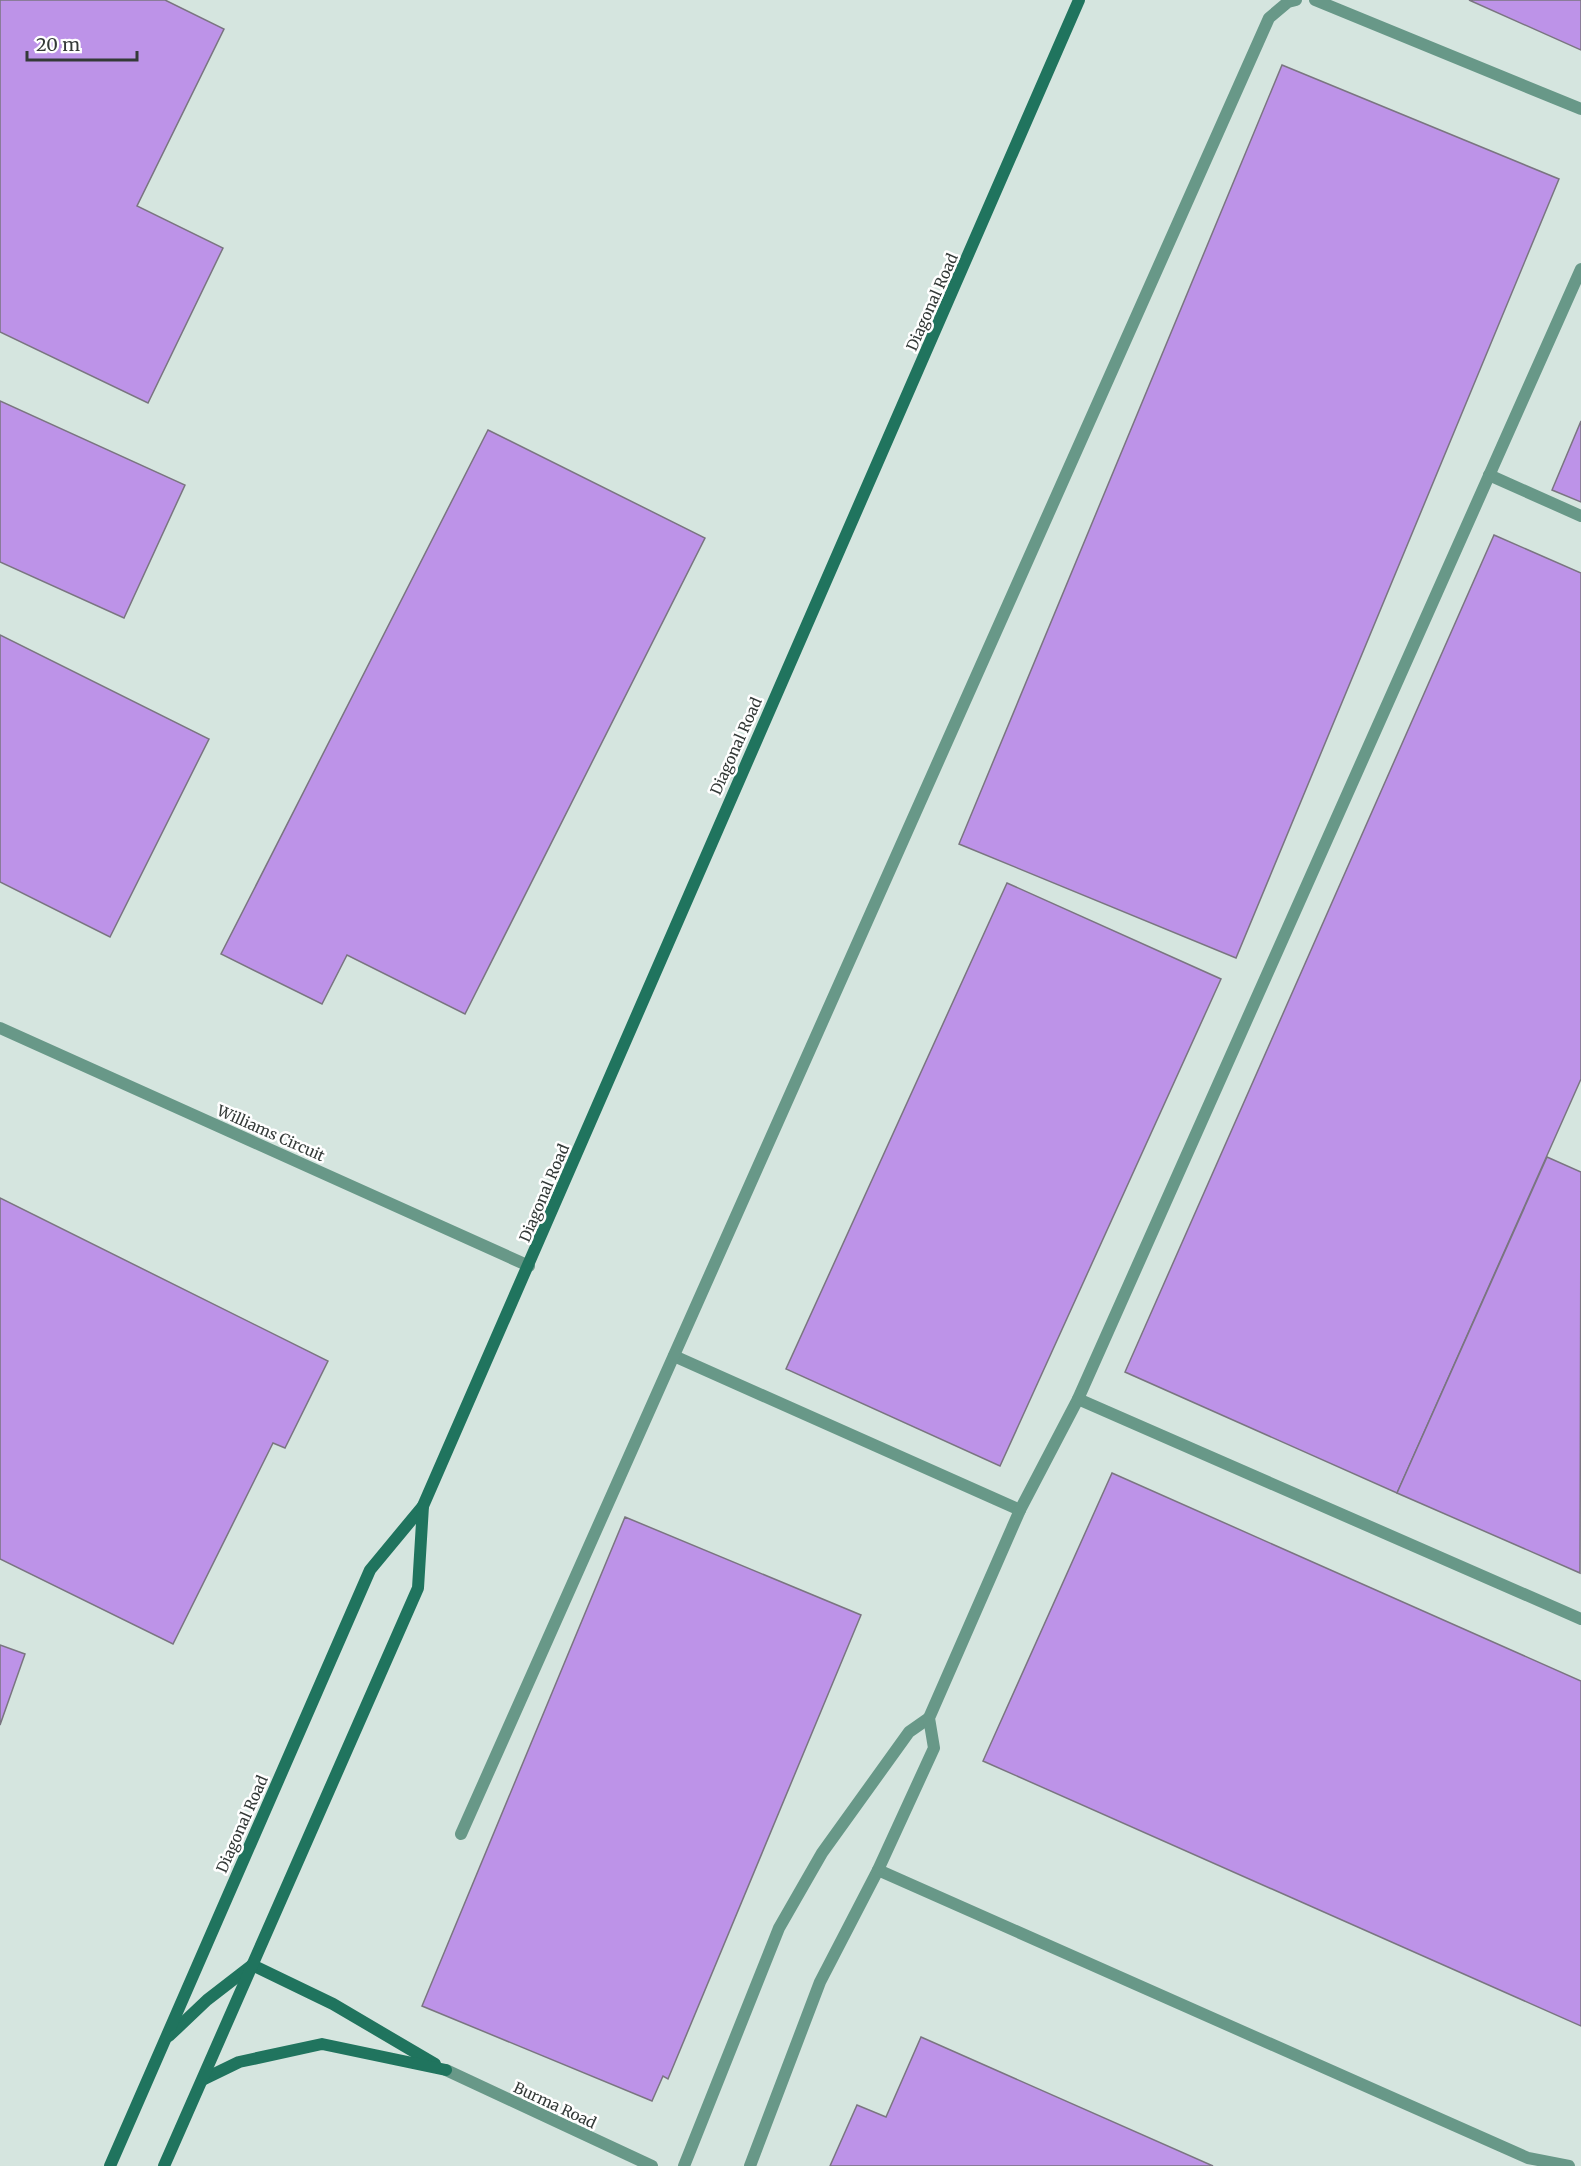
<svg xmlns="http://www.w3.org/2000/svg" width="1581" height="2166" font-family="Merriweather,serif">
<rect width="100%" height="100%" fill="#d5e5df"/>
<!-- building -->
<g fill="#bd93e8" stroke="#7a7580" stroke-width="1.5">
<path d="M0,0H165L224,29L137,206L223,248L148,403L0,332Z"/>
<path d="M1469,0H1581V50Z"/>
<path d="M1282,65L1559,179L1236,958L959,844Z"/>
<path d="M0,401L185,485L124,618L0,562Z"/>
<path d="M1581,421V502L1552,490Z"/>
<path d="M488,430L705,538L465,1014L347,955L322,1004L221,954Z"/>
<path d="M1494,535L1581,573V1079L1397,1493L1125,1372Z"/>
<path d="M0,635L209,739L110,937L0,882Z"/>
<path d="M1007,883L1221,979L1000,1466L786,1369Z"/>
<path d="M1547,1157L1581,1172L1580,1573L1397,1493Z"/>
<path d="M0,1198L328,1361L285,1448L273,1443L173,1644L0,1559Z"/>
<path d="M1112,1473L1581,1681V2026L983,1761Z"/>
<path d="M625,1517L861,1615L668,2079L663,2076L652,2101L422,2006Z"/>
<path d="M0,1645L25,1654L0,1725Z"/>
<path d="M921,2037L1213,2166H830L857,2105L886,2117Z"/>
</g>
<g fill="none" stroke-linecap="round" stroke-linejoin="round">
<!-- lane -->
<g stroke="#689888" stroke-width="12">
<path d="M1315,0L1581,109"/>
<path d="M1489,475L1581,516"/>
<path d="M674,1356L1020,1510"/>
<path d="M1078,1399L1581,1619"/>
<path d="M461,1834L1269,18L1288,2L1296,0"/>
<path d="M878,1870L1528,2158L1569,2166"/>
<path d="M684,2166L779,1928L822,1853L909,1732L929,1718"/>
<path d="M750,2166L820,1982L878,1870L934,1748L929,1718L1020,1510L1078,1399L1581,269"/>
</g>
<!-- street -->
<g stroke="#689888" stroke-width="12">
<path d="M0,1028L529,1266"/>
<path d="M446,2070L652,2166"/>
</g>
<!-- secondary -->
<g stroke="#20745e" stroke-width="12">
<path d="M252,1965L333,2004L435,2064"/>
<path d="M169,2036L207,2000L251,1966"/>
<path d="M204,2079L239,2062L322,2044L446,2070"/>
<path d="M110,2166L370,1570L423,1506L1079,0"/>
<path d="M164,2166L418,1588L423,1506"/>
</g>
</g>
<g text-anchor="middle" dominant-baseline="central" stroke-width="5" stroke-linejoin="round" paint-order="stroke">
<!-- street labels -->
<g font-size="15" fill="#343a38" stroke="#fff">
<text transform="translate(932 302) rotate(-66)">Diagonal Road</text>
<text transform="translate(736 746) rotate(-66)">Diagonal Road</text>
<text transform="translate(271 1133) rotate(24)">Williams Circuit</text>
<text transform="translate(544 1193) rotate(-67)">Diagonal Road</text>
<text transform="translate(242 1824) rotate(-66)">Diagonal Road</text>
<text transform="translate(555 2105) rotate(25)">Burma Road</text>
</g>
</g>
<!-- scale -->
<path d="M27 51v9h110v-9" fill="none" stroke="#343a38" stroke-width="3"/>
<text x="36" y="51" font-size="18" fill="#343a38" stroke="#ffffff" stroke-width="4.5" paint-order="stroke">20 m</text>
</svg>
